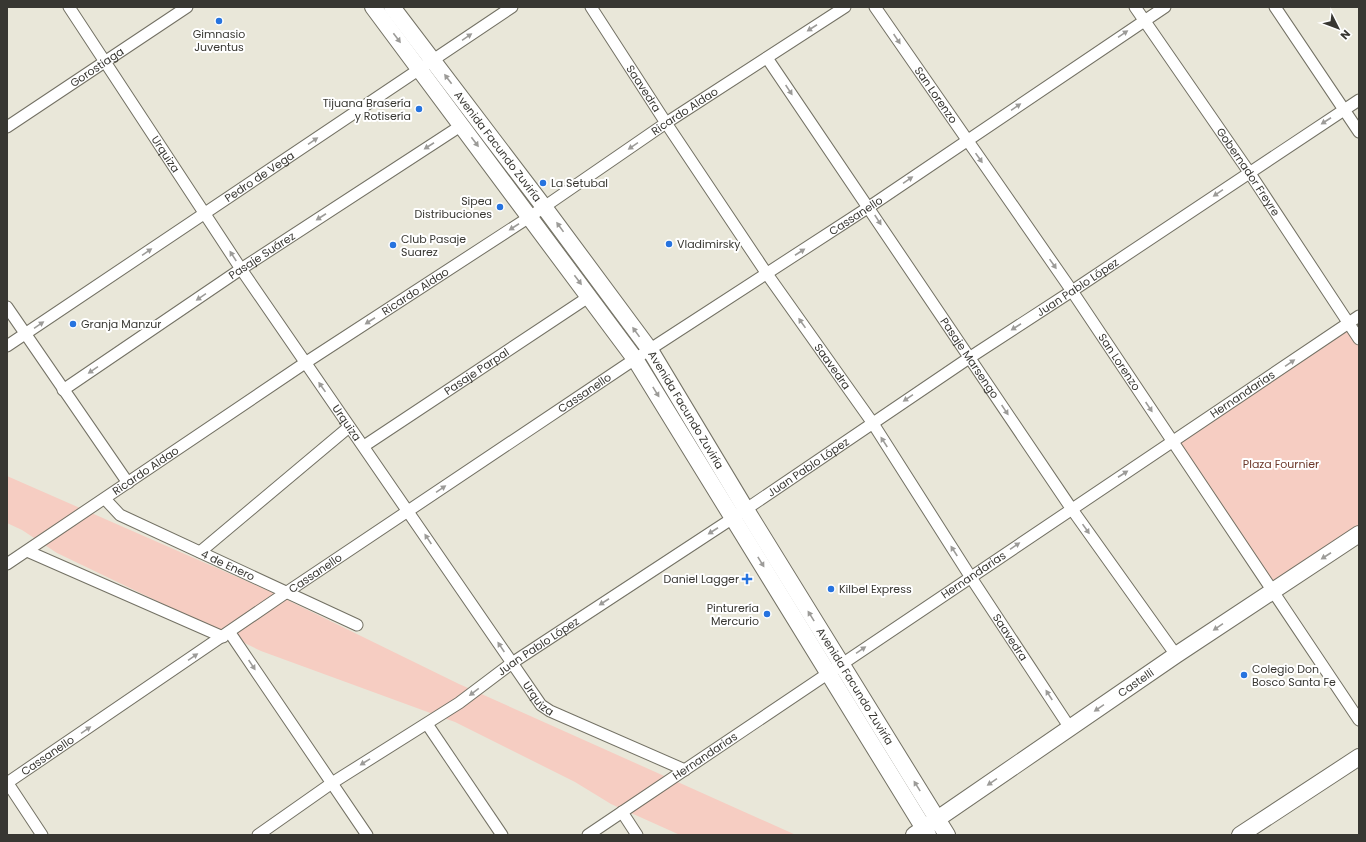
<svg xmlns="http://www.w3.org/2000/svg" width="1366" height="842" font-family="Poppins,sans-serif">
<rect width="100%" height="100%" fill="#e9e7d9"/>
<!-- green -->
<g fill="#f6cdc2">
<path d="M1348,323L1359,339V534L1272,591L1172,442Z"/>
<path d="M7,476L267,590L459,684L796,835H680L611,804L575,782L455,722L261,651L57,553L22,530L7,523Z"/>
</g>
<g fill="none" stroke-linecap="round" stroke-linejoin="round">
<defs>
<g id="minor">
<path id="s1" d="M69,7L241,269L541,705L550,711L685,770"/>
<path id="s2" d="M591,7L666,123L767,274L872,422L970,576L1070,728"/>
<path id="s3" d="M875,7L1072,291L1359,720"/>
<path id="s4" d="M1135,7L1249,172L1359,339"/>
<path d="M1275,7L1359,132"/>
<path id="s5" d="M767,58L1071,508L1176,655"/>
<path id="s6" d="M7,127L187,7"/>
<path d="M7,307L128,483"/>
<path id="s7" d="M7,346L512,7"/>
<path id="s8" d="M63,390L241,269L462,125"/>
<path id="s9" d="M364,446L590,296"/>
<path id="s10" d="M105,499L120,515L357,625"/>
<path d="M27,551L223,637"/>
<path d="M200,552L349,427"/>
<path id="s11" d="M7,564L305,363L531,216L666,123L845,7"/>
<path d="M230,633L367,835"/>
<path d="M427,724L502,835"/>
<path d="M7,782L42,835"/>
<path id="s12" d="M7,783L287,592L635,359L869,207L1165,7"/>
<path d="M622,812L637,835"/>
<path id="s13" d="M258,835L332,783L459,703L512,663L733,518L969,358L1072,291L1359,100"/>
<path id="s14" d="M588,835C845,661 1102,488 1359,316"/>
</g>
<g id="secondary">
<path d="M373,7L635,359L928,835"/>
<path id="s15" d="M392,7L544,207L650,350L745,508L947,835"/>
<path id="s16" d="M914,835L1176,655L1359,534"/>
<path d="M1240,835L1359,757"/>
</g>
</defs>
<!-- minor casing -->
<use href="#minor" stroke="#737164" stroke-width="13"/>
<!-- secondary casing -->
<use href="#secondary" stroke="#737164" stroke-width="18"/>
<!-- minor -->
<use href="#minor" stroke="#fff" stroke-width="11"/>
<!-- secondary -->
<use href="#secondary" stroke="#fff" stroke-width="16"/>
</g>
<!-- one-way arrows -->
<defs><path id="oneway-solid" d="M-6-.8H1V-3.2L6.5 0L1 3.2V.8H-6Z"/></defs>
<g fill="#9c9b98">
<use href="#oneway-solid" transform="translate(812 28) rotate(147)"/>
<use href="#oneway-solid" transform="translate(1123 34) rotate(-34)"/>
<use href="#oneway-solid" transform="translate(467 37) rotate(-34)"/>
<use href="#oneway-solid" transform="translate(397 38) rotate(53)"/>
<use href="#oneway-solid" transform="translate(897 39) rotate(56)"/>
<use href="#oneway-solid" transform="translate(448 79) rotate(-127)"/>
<use href="#oneway-solid" transform="translate(789 90) rotate(56)"/>
<use href="#oneway-solid" transform="translate(1016 107) rotate(-34)"/>
<use href="#oneway-solid" transform="translate(1326 121) rotate(147)"/>
<use href="#oneway-solid" transform="translate(313 141) rotate(-34)"/>
<use href="#oneway-solid" transform="translate(475 142) rotate(53)"/>
<use href="#oneway-solid" transform="translate(429 146) rotate(147)"/>
<use href="#oneway-solid" transform="translate(633 146) rotate(146)"/>
<use href="#oneway-solid" transform="translate(979 158) rotate(55)"/>
<use href="#oneway-solid" transform="translate(908 180) rotate(-34)"/>
<use href="#oneway-solid" transform="translate(1218 193) rotate(146)"/>
<use href="#oneway-solid" transform="translate(321 217) rotate(147)"/>
<use href="#oneway-solid" transform="translate(878 220) rotate(57)"/>
<use href="#oneway-solid" transform="translate(514 227) rotate(147)"/>
<use href="#oneway-solid" transform="translate(560 227) rotate(-126)"/>
<use href="#oneway-solid" transform="translate(147 252) rotate(-34)"/>
<use href="#oneway-solid" transform="translate(800 252) rotate(-33)"/>
<use href="#oneway-solid" transform="translate(233 256) rotate(-123)"/>
<use href="#oneway-solid" transform="translate(1053 264) rotate(55)"/>
<use href="#oneway-solid" transform="translate(578 280) rotate(53)"/>
<use href="#oneway-solid" transform="translate(201 297) rotate(146)"/>
<use href="#oneway-solid" transform="translate(370 321) rotate(147)"/>
<use href="#oneway-solid" transform="translate(802 323) rotate(-125)"/>
<use href="#oneway-solid" transform="translate(39 325) rotate(-34)"/>
<use href="#oneway-solid" transform="translate(1016 327) rotate(147)"/>
<use href="#oneway-solid" transform="translate(636 332) rotate(-126)"/>
<use href="#oneway-solid" transform="translate(1290 363) rotate(-34)"/>
<use href="#oneway-solid" transform="translate(93 370) rotate(146)"/>
<use href="#oneway-solid" transform="translate(322 387) rotate(-125)"/>
<use href="#oneway-solid" transform="translate(656 392) rotate(58)"/>
<use href="#oneway-solid" transform="translate(908 398) rotate(146)"/>
<use href="#oneway-solid" transform="translate(1149 407) rotate(56)"/>
<use href="#oneway-solid" transform="translate(1005 410) rotate(56)"/>
<use href="#oneway-solid" transform="translate(884 442) rotate(-123)"/>
<use href="#oneway-solid" transform="translate(1123 474) rotate(-33)"/>
<use href="#oneway-solid" transform="translate(441 489) rotate(-34)"/>
<use href="#oneway-solid" transform="translate(1086 529) rotate(55)"/>
<use href="#oneway-solid" transform="translate(713 531) rotate(147)"/>
<use href="#oneway-solid" transform="translate(428 539) rotate(-124)"/>
<use href="#oneway-solid" transform="translate(1015 546) rotate(-34)"/>
<use href="#oneway-solid" transform="translate(954 551) rotate(-123)"/>
<use href="#oneway-solid" transform="translate(1326 556) rotate(147)"/>
<use href="#oneway-solid" transform="translate(761 562) rotate(58)"/>
<use href="#oneway-solid" transform="translate(604 602) rotate(147)"/>
<use href="#oneway-solid" transform="translate(811 616) rotate(-122)"/>
<use href="#oneway-solid" transform="translate(1218 627) rotate(146)"/>
<use href="#oneway-solid" transform="translate(501 647) rotate(-124)"/>
<use href="#oneway-solid" transform="translate(861 650) rotate(-34)"/>
<use href="#oneway-solid" transform="translate(193 657) rotate(-34)"/>
<use href="#oneway-solid" transform="translate(252 665) rotate(56)"/>
<use href="#oneway-solid" transform="translate(474 692) rotate(143)"/>
<use href="#oneway-solid" transform="translate(1049 695) rotate(-123)"/>
<use href="#oneway-solid" transform="translate(1099 708) rotate(146)"/>
<use href="#oneway-solid" transform="translate(86 730) rotate(-34)"/>
<use href="#oneway-solid" transform="translate(365 762) rotate(148)"/>
<use href="#oneway-solid" transform="translate(992 782) rotate(146)"/>
<use href="#oneway-solid" transform="translate(917 786) rotate(-122)"/>
</g>
<!-- markers -->
<g fill="#2673df" stroke="#fff" stroke-width="1.5">
<circle cx="219" cy="21" r="4"/>
<circle cx="419" cy="109" r="4"/>
<circle cx="543" cy="183" r="4"/>
<circle cx="500" cy="207" r="4"/>
<circle cx="669" cy="244" r="4"/>
<circle cx="393" cy="245" r="4"/>
<circle cx="73" cy="324" r="4"/>
<path d="M745 573h4v4h4v4h-4v4h-4v-4h-4v-4h4z"/>
<circle cx="831" cy="589" r="4"/>
<circle cx="767" cy="614" r="4"/>
<circle cx="1244" cy="675" r="4"/>
</g>
<g text-anchor="middle" dominant-baseline="central" stroke-width="4" stroke-linejoin="round" paint-order="stroke">
<!-- poi labels -->
<g font-size="11" fill="#383732" stroke="#fff" text-anchor="start">
<text x="219" y="34" text-anchor="middle">Gimnasio<tspan x="219" dy="13">Juventus</tspan></text>
<text x="411" y="103" text-anchor="end">Tijuana Brasería<tspan x="411" dy="13">y Rotisería</tspan></text>
<text x="551" y="183">La Setubal</text>
<text x="492" y="201" text-anchor="end">Sipea<tspan x="492" dy="13">Distribuciones</tspan></text>
<text x="401" y="239">Club Pasaje<tspan x="401" dy="13">Suarez</tspan></text>
<text x="677" y="244">Vladimirsky</text>
<text x="81" y="324">Granja Manzur</text>
<text x="739" y="579" text-anchor="end">Daniel Lagger</text>
<text x="839" y="589">Kilbel Express</text>
<text x="759" y="608" text-anchor="end">Pinturería<tspan x="759" dy="13">Mercurio</tspan></text>
<text x="1252" y="669">Colegio Don<tspan x="1252" dy="13">Bosco Santa Fe</tspan></text>
</g>
<!-- street labels -->
<g font-size="11" fill="#383732" stroke="#fff">
<text stroke="none"><textPath href="#s6" startOffset="108">Gorostiaga</textPath></text>
<text stroke="none"><textPath href="#s2" startOffset="97">Saavedra</textPath></text>
<text stroke="none"><textPath href="#s3" startOffset="107">San Lorenzo</textPath></text>
<text stroke="none"><textPath href="#s11" startOffset="815">Ricardo Aldao</textPath></text>
<text stroke="none"><textPath href="#s15" startOffset="175">Avenida Facundo Zuviría</textPath></text>
<text stroke="none"><textPath href="#s1" startOffset="176">Urquiza</textPath></text>
<text stroke="none"><textPath href="#s4" startOffset="200">Gobernador Freyre</textPath></text>
<text stroke="none"><textPath href="#s7" startOffset="304">Pedro de Vega</textPath></text>
<text stroke="none"><textPath href="#s12" startOffset="1021">Cassanello</textPath></text>
<text stroke="none"><textPath href="#s8" startOffset="240">Pasaje Suárez</textPath></text>
<text stroke="none"><textPath href="#s13" startOffset="986">Juan Pablo López</textPath></text>
<text stroke="none"><textPath href="#s11" startOffset="491">Ricardo Aldao</textPath></text>
<text stroke="none"><textPath href="#s5" startOffset="362">Pasaje Marsengo</textPath></text>
<text stroke="none"><textPath href="#s3" startOffset="431">San Lorenzo</textPath></text>
<text stroke="none"><textPath href="#s2" startOffset="433">Saavedra</textPath></text>
<text stroke="none"><textPath href="#s9" startOffset="135">Pasaje Parpal</textPath></text>
<text stroke="none"><textPath href="#s12" startOffset="697">Cassanello</textPath></text>
<text stroke="none"><textPath href="#s14" startOffset="789">Hernandarias</textPath></text>
<text stroke="none"><textPath href="#s15" startOffset="499">Avenida Facundo Zuviría</textPath></text>
<text stroke="none"><textPath href="#s1" startOffset="500">Urquiza</textPath></text>
<text stroke="none"><textPath href="#s13" startOffset="662">Juan Pablo López</textPath></text>
<text stroke="none"><textPath href="#s11" startOffset="167">Ricardo Aldao</textPath></text>
<text stroke="none"><textPath href="#s10" startOffset="141">4 de Enero</textPath></text>
<text stroke="none"><textPath href="#s12" startOffset="373">Cassanello</textPath></text>
<text stroke="none"><textPath href="#s14" startOffset="465">Hernandarias</textPath></text>
<text stroke="none"><textPath href="#s2" startOffset="757">Saavedra</textPath></text>
<text stroke="none"><textPath href="#s13" startOffset="338">Juan Pablo López</textPath></text>
<text stroke="none"><textPath href="#s16" startOffset="269">Castelli</textPath></text>
<text stroke="none"><textPath href="#s15" startOffset="823">Avenida Facundo Zuviría</textPath></text>
<text stroke="none"><textPath href="#s1" startOffset="836">Urquiza</textPath></text>
<text stroke="none"><textPath href="#s12" startOffset="49">Cassanello</textPath></text>
<text stroke="none"><textPath href="#s14" startOffset="141">Hernandarias</textPath></text>
</g>
<!-- park labels -->
<g font-size="11" fill="#6d382a" stroke="#fff">
<text x="1281" y="464">Plaza Fournier</text>
</g>
</g>
<!-- border -->
<rect width="1366" height="842" fill="none" stroke="#383732" stroke-width="16"/>
<!-- north arrow -->
<g transform="translate(1338 28) rotate(132)" stroke="#ffffff" stroke-width="3" paint-order="stroke">
<path d="M0-3L7 15L0 10L-7 15Z" fill="#383732"/>
<text y="-6" font-size="11" font-weight="bold" text-anchor="middle" fill="#383732">N</text>
</g>
</svg>
